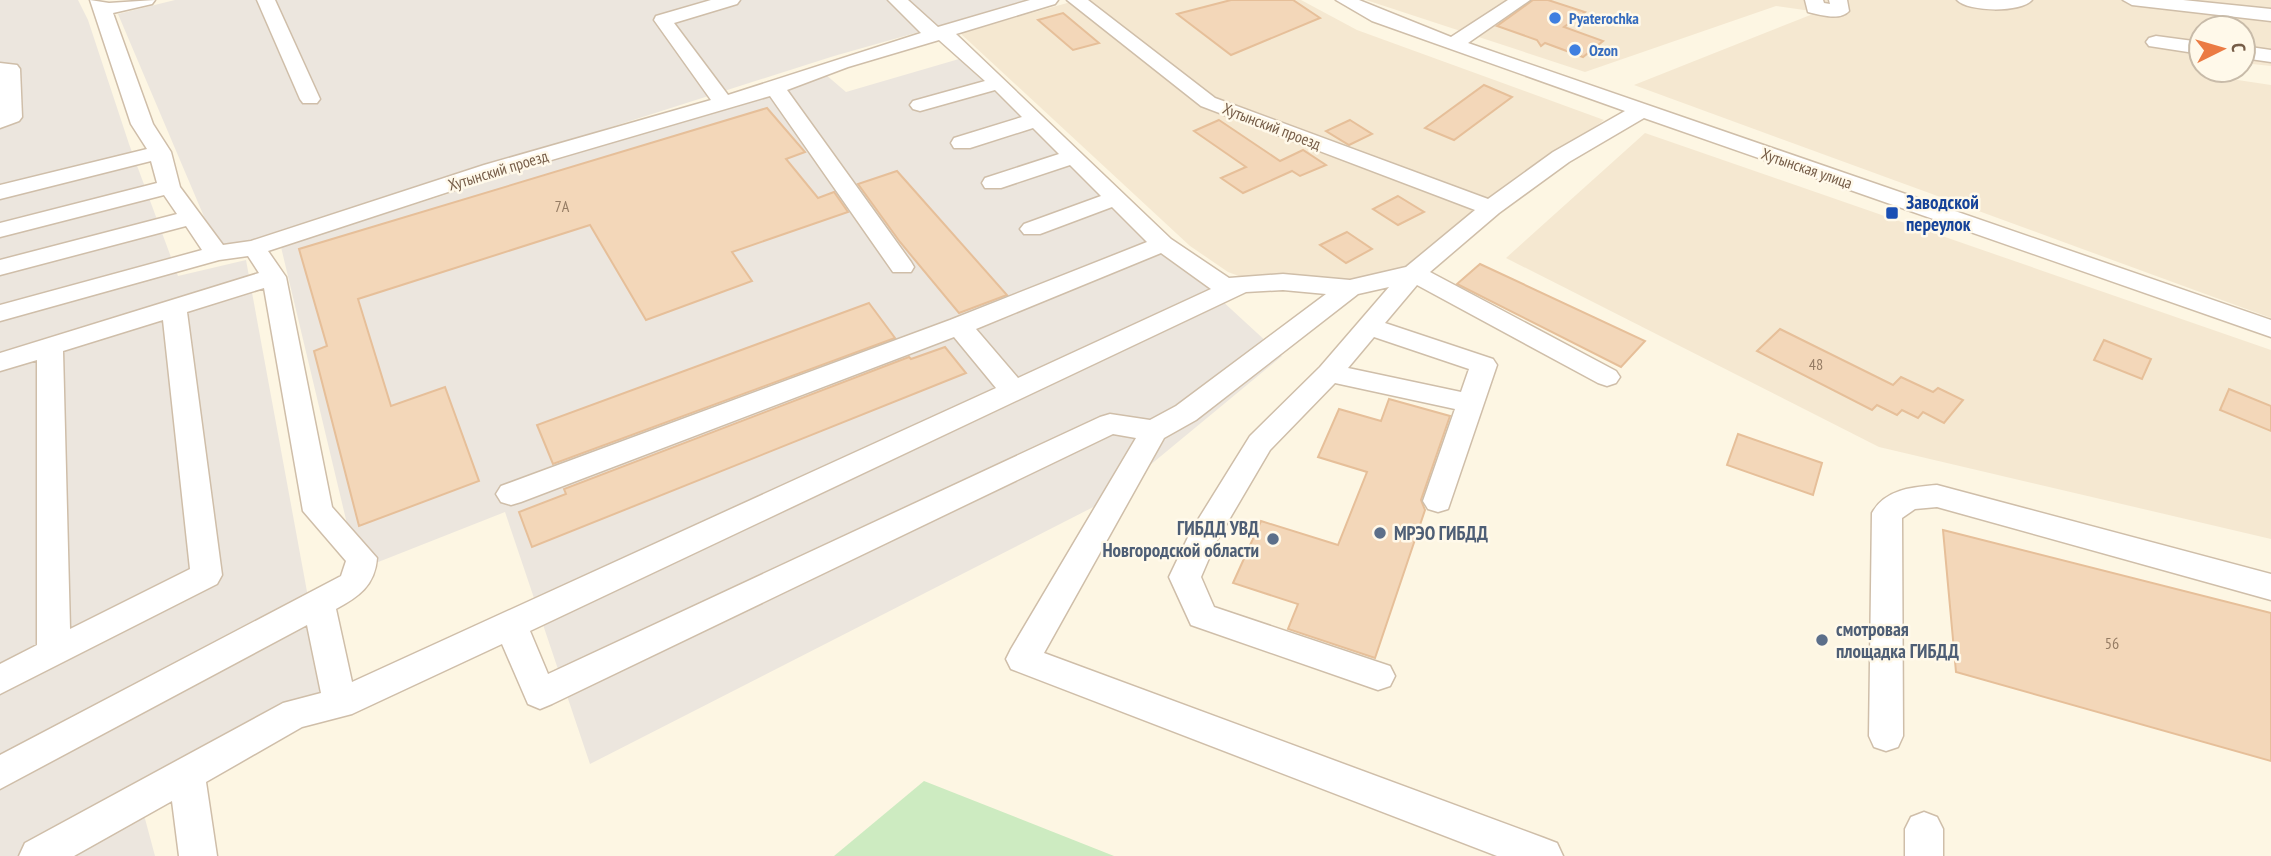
<svg xmlns="http://www.w3.org/2000/svg" width="2271" height="856" font-family="'PT Sans Narrow',sans-serif">
<rect width="100%" height="100%" fill="#fdf6e3"/>
<!-- residential -->
<g fill="#f5e8d1">
<path d="M1078,0H1301L1357,30L1604,120L1402,273L1352,280L1258,283L1228,272L1190,246L960,33Z"/>
<path d="M1366,0H2271V66L2243,63V28H2201V70H2208L2211,76L2271,85V318L1634,85L1818,12L1776,6L1585,72Z"/>
<path d="M1645,133L2271,350V539L1879,447L1506,258Z"/>
</g>
<!-- industrial -->
<g fill="#ece6de">
<path d="M0,0H78L88,20L129,144L178,276L246,260L326,695L140,800L155,856H0Z"/>
<path d="M175,0H1032L834,56L219,252L118,14Z"/>
<path d="M959,59L1282,356L1109,499L590,764L505,512L358,570L281,247L825,74L846,92Z"/>
</g>
<!-- green -->
<path fill="#cdebc1" d="M924,781L1114,856H834Z"/>
<!-- building -->
<g fill="#f3d7b9" stroke="#e6bf99" stroke-width="2">
<path d="M1231,0H1293L1320,18L1231,55L1177,14Z"/>
<path d="M1533,0H1548L1585,12L1564,27L1603,41L1583,57L1545,43L1541,46L1537,40L1497,26Z"/>
<path d="M1063,13L1099,43L1073,50L1038,20Z"/>
<path d="M1484,85L1512,97L1454,140L1425,128Z"/>
<path d="M767,108L805,152L786,159L818,198L834,192L848,212L732,252L752,281L646,320L590,225L358,299L391,406L445,387L479,481L359,526L314,351L327,346L299,249Z"/>
<path d="M1219,120L1280,161L1303,150L1326,165L1300,176L1292,171L1243,193L1221,178L1246,167L1194,131Z"/>
<path d="M1350,120L1372,134L1349,145L1326,131Z"/>
<path d="M897,171L1007,295L959,313L900,242L858,184Z"/>
<path d="M1398,196L1424,212L1398,225L1373,209Z"/>
<path d="M1347,232L1372,249L1346,263L1320,245Z"/>
<path d="M1480,264L1645,341L1621,367L1457,284Z"/>
<path d="M869,303L895,338L553,464L537,425Z"/>
<path d="M1780,329L1893,385L1901,377L1933,392L1938,388L1963,400L1944,423L1923,412L1918,418L1902,410L1897,415L1877,405L1872,410L1757,351Z"/>
<path d="M2104,340L2151,359L2142,379L2094,360Z"/>
<path d="M945,347L966,373L532,547L519,512L566,494L564,489L909,357L911,359Z"/>
<path d="M2229,389L2271,406V431L2220,410Z"/>
<path d="M1389,399L1450,416L1421,500L1425,510L1375,658L1288,629L1298,604L1233,583L1261,521L1338,545L1367,472L1318,457L1339,409L1381,421Z"/>
<path d="M1738,434L1822,463L1813,495L1727,465Z"/>
<path d="M1943,530L2271,613V761L1956,672Z"/>
</g>
<g fill="none" stroke-linecap="round" stroke-linejoin="round">
<defs>
<g id="minor">
<path d="M90,0L109,3L155,0L152,4L113,13L153,124L171,152L180,187L223,245L251,241L484,165L711,100L654,20L656,16L711,0H740L737,4L674,23L728,95L921,33L888,0H908L938,27L1030,0H1058L1055,4L956,34L1171,239L1229,278L1283,274L1350,280L1406,267L1475,210L1201,106L1067,0H1088L1215,98L1488,199L1553,152L1625,111L1372,21L1336,0H1359L1451,37L1508,0H1530L1468,43L2271,320V337L1644,118L1569,162L1499,213L1430,272L1616,371L1620,377L1616,383L1607,386L1598,383L1417,285L1385,323L1493,359L1497,365L1448,509L1438,512L1428,509L1423,501L1455,409L1335,383L1270,450L1216,542L1201,577L1214,607L1390,666L1395,676L1390,686L1378,690L1191,625L1169,577L1191,531L1250,436L1320,367L1389,287L1358,294L1196,420L1164,438L1044,653L1544,838L1557,843L1563,856H1497L1011,669L1006,659L1011,649L1136,438L1113,434L552,704L540,709L528,704L502,644L352,714L302,727L206,782L217,856H179L172,801L74,856H19L25,843L283,703L321,693L307,625L0,789V755L341,576L346,561L303,511L264,288L187,312L222,575L217,584L0,694V664L37,645V360L0,371V353L259,273L248,256L219,260L0,321V305L202,250L186,226L0,275V260L177,214L164,195L0,237V223L157,183L151,161L0,199V185L147,149L131,124ZM939,40L985,81L913,101L910,105L913,109L920,111L995,90L1022,117L954,138L951,143L954,148H970L1033,128L1059,154L985,178L982,183L985,188H1001L1070,165L1101,196L1024,224L1020,229L1024,234H1040L1112,207L1147,242L950,320L501,486L496,494L501,502L511,505L521,502L954,337L996,388L352,682L336,609C358,597 375,586 377,558L332,507L286,277L268,251L500,175L770,96L893,272H911L914,267L911,262L787,90L848,67ZM1161,253L1211,289L1018,378L976,329ZM1283,290L1326,294L1176,406L1150,420L1110,414L1100,417L548,674L530,631L1246,292ZM163,320L190,569L70,629L63,351ZM1374,337L1469,369L1461,392L1348,368Z"/>
<path d="M257,0H275L320,99L317,103H303L300,99Z"/>
<path d="M1805,0H1823L1824,3L1830,4L1829,0H1847L1849,11C1840,21 1821,15 1808,12Z"/>
<path d="M1957,0H2032C2021,13 1968,12 1957,0Z"/>
<path d="M2123,0H2183L2271,9V21L2132,5Z"/>
<path d="M2156,36L2201,42V54L2149,46L2146,42L2149,38Z"/>
<path d="M2243,46L2271,50V62L2243,58Z"/>
<path d="M0,63L17,65L20,69L22,117L19,121L0,128Z"/>
<path d="M1937,485L2271,574V600L1937,507L1915,509L1902,518L1903,736L1898,747L1886,751L1874,747L1869,736L1872,513C1885,489 1913,487 1937,485Z"/>
<path d="M1924,812L1937,817L1943,829V856H1905V829L1911,817Z"/>
</g>
</defs>
<!-- minor casing -->
<use href="#minor" stroke="#cfbea9" stroke-width="3"/>
<!-- minor -->
<use href="#minor" fill="#fff" fill-rule="evenodd"/>
</g>
<!-- markers -->
<g fill="#3f7fe0" stroke="#fff9ea" stroke-width="2.5">
<circle cx="1555" cy="18" r="7"/>
<circle cx="1575" cy="50" r="7"/>
</g>
<rect fill="#1a4fb4" stroke="#fff9ea" stroke-width="2.5" x="1885" y="206" width="14" height="14" rx="3.5"/>
<g fill="#5c6f8a" stroke="#fff9ea" stroke-width="2.5">
<circle cx="1380" cy="533" r="7"/>
<circle cx="1273" cy="539" r="7"/>
<circle cx="1822" cy="640" r="7"/>
</g>
<g text-anchor="middle" dominant-baseline="central" stroke-width="5" stroke-linejoin="round" paint-order="stroke">
<!-- far-shop labels -->
<g font-size="16" font-weight="bold" fill="#366cbe" stroke="#fff9ea" text-anchor="start">
<text x="1569" y="18">Pyaterochka</text>
<text x="1589" y="50">Ozon</text>
</g>
<!-- far-street labels -->
<g font-size="16" fill="#765d48" stroke="#fff9ea">
<text transform="translate(1272 126) rotate(21)">Хутынский проезд</text>
<text transform="translate(1807 168) rotate(19)">Хутынская улица</text>
<text transform="translate(498 170) rotate(-17)">Хутынский проезд</text>
</g>
<!-- number labels -->
<g font-size="16" fill="#957c64">
<text x="562" y="206">7А</text>
<text x="1816" y="364">48</text>
<text x="2112" y="643">56</text>
</g>
<!-- transit labels -->
<g font-size="19" font-weight="bold" fill="#164399" stroke="#fff9ea" text-anchor="start">
<text x="1906" y="202">Заводской<tspan x="1906" dy="22">переулок</tspan></text>
</g>
<!-- service labels -->
<g font-size="19" font-weight="bold" fill="#4e5e75" stroke="#fff9ea" text-anchor="start">
<text x="1259" y="528" text-anchor="end">ГИБДД УВД<tspan x="1259" dy="22">Новгородской области</tspan></text>
<text x="1394" y="533">МРЭО ГИБДД</text>
<text x="1836" y="629">смотровая<tspan x="1836" dy="22">площадка ГИБДД</tspan></text>
</g>
</g>
<!-- north arrow -->
<g transform="translate(2222 49) rotate(85)"><circle r="33" fill="#fff9ea" stroke="#c8bba9" stroke-width="2"/>
<path d="M0-5L12 26L0 18L-12 26Z" fill="#eb7b43"/>
<text y="-10" font-size="19" font-weight="bold" text-anchor="middle" fill="#765d48">С</text>
</g>
</svg>
